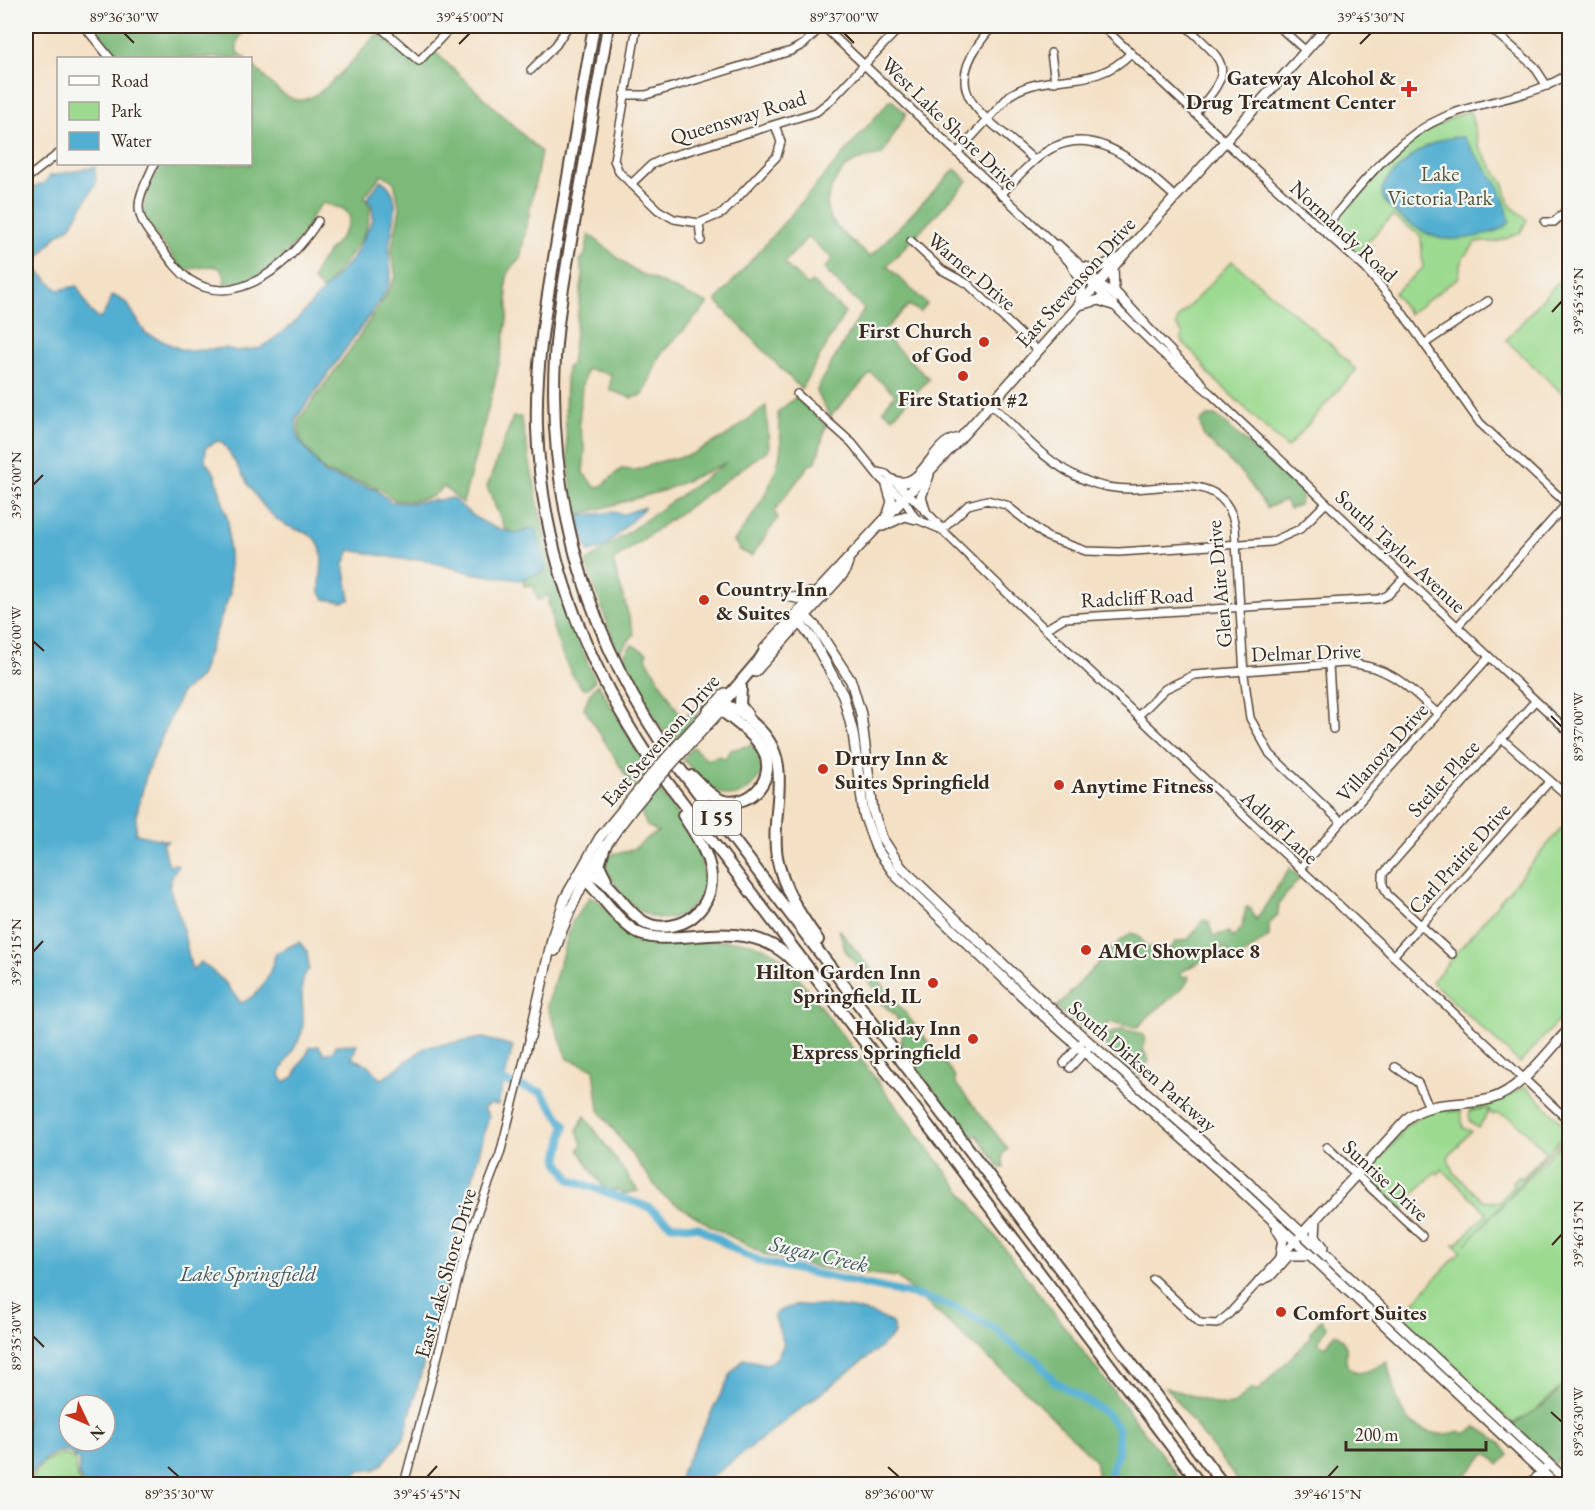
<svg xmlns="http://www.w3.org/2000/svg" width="1595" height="1510" font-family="'EB Garamond',serif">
<rect width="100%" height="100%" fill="#f6f6f2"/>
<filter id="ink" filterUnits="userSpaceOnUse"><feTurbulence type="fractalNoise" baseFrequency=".0167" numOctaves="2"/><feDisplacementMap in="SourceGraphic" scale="12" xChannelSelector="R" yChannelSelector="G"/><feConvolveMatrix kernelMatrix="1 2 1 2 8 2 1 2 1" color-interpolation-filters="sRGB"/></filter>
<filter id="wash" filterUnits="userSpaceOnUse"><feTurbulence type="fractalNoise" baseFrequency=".008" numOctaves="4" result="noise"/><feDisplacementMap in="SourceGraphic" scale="24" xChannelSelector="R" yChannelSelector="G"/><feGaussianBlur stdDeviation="1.35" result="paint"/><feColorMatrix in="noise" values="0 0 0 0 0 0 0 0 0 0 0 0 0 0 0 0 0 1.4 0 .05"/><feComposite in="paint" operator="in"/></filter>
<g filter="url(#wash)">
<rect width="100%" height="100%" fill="#f4e0c5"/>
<!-- green -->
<g fill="#9cda90" stroke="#6c8257" stroke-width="1.5">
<path d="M1470,111L1479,147L1504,184L1509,204L1527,220L1520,233L1497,242H1476L1463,258L1458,278L1409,314L1394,293L1423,268L1421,236L1392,216L1357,253L1331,231L1330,226C1372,179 1408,131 1470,111Z"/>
<path d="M1232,261L1327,341L1356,370L1287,448L1208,373L1203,364L1181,340L1182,332L1176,326L1178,318Z"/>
<path d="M1569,270L1570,392L1565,396L1506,340Z"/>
<path d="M1569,819V1009L1520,1063L1432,982Z"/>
<path d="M1525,1086L1569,1129L1466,1244L1569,1134V1374L1566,1382L1517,1428L1399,1318L1461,1251L1454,1244H1457L1487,1213L1442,1169L1438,1174L1435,1172L1405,1203L1407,1206L1403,1210L1366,1175L1401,1136L1365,1175V1171C1387,1147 1407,1114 1442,1109C1449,1109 1454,1107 1461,1110L1449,1112L1461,1111L1463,1128L1471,1131L1448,1157L1453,1172L1482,1200L1499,1202L1514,1186L1512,1182L1518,1176L1522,1178L1546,1152C1533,1140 1508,1107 1492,1115L1487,1108L1488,1113L1478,1128C1471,1124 1468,1118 1470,1111L1486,1108L1471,1109L1474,1106L1498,1101Z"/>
<path d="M62,1454L75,1459L77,1477L81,1484H27L43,1462Z"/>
</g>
<!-- forest -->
<g fill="#7dba7a" stroke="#5c724c" stroke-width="1.5">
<path d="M90,26H246L237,42V52L245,58H116Z"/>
<path d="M378,33L414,63L422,64L434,51L541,152L520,259C495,282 512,292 507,320C498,382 478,443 463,503L444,487L431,497L411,501L394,500L379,488L325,472L300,440L299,420L352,347L385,297L396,276L391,252L400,209L394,182L382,174L364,197L370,206C371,241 340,264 323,291L313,280C318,254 346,241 350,217L344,209L323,203C312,213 310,221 304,234C301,239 295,244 291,248C273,269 253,284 224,284L225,277L220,268L212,266L183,270L144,219L145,197L160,164H250L251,64C263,74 281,99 298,100C321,103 362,49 378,33Z"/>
<path d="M891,99L906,114L882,155C873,157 862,158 854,162C838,170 820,201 830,218C839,233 857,245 870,257L955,169L968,181L887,266L927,304L920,312L909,305L881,333L929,379L893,417L883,410L895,394L871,373L830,417L817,392L819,384L864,309L824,269L833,259L808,237L784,263L808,286L812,282L845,313L801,389L716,301Z"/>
<path d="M589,234L633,270L708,304L660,355L643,395L631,398L610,390L611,374L587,369L582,385L579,425L585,449L583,473L596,488L602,486L621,469L636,470L662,461L690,455L726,436L766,406L769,449L613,561L634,634L618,654L586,562L726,463L665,490L575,516C569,467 562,418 567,368L571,364L583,274L580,261L585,255Z"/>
<path d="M796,397L826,425L816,462L810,464L774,511L778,518L752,556L740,550L734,541C754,515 779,479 781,445C781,434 778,422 778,412Z"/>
<path d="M1207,416H1217L1303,493L1299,505L1289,509L1285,500L1267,508L1245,477L1203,435L1200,422Z"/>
<path d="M513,417H521L550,563L563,603L595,680L588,688H582C568,672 559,648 553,627C551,619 553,611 548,604L550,597L547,596L538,600L533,585L524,586L523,579L546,571L530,529L516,533L505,529L487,487Z"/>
<path d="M632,645L647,653L646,658L683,720L703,699L708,701L672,745L635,688L620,659Z"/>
<path d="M598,684L649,770L633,787L584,708L590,693Z"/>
<path d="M751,745L759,753L762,772C736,818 707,788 683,759L693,747L707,760L719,756L725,759L731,750Z"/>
<path d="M658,787L696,843L706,883C679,947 625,915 605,865C608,849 620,855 631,850C642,845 647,835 659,832L647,826L641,812Z"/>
<path d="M1290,868L1300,878L1279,903L1278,914L1269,924V936L1235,962L1226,948L1181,972L1182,977L1188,976L1189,980C1174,1000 1152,1009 1137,1028L1111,1022L1099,1032L1085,1030L1056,1008L1115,945L1131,933L1138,935L1146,947L1163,950L1172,948L1175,942L1189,939L1203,920L1208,921L1213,936L1229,932L1232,938L1242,928L1246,907L1250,908L1256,920Z"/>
<path d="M590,897C604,897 617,933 637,939C689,956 742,919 788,964L1184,1484H1099L1095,1460L1029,1394L897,1277L820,1268L766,1255L711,1226L662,1195L599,1110L594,1069L568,1059L547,1006L572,922Z"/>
<path d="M839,929L954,1075L956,1084L1008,1149L1002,1155L1004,1168H1000L977,1135L971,1137L910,1061L901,1042L904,1029L895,1015L880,1002L879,994L845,950Z"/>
<path d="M1122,1029L1142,1034L1145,1039L1143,1050L1149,1060L1141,1077L1101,1043L1102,1037Z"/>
<path d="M585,1116L638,1191L623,1194L619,1190H607C597,1181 587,1162 579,1150L582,1144L577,1130Z"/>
<path d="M1321,1320L1327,1327L1318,1342L1325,1347L1335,1333C1338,1335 1344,1340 1345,1344C1348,1350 1344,1357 1347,1364C1355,1380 1376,1368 1387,1362C1395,1389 1397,1423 1427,1431C1440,1435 1446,1436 1459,1431L1465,1434L1477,1427L1499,1441L1509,1455L1499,1465L1489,1454H1485L1457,1484H1240L1166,1387C1181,1391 1221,1409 1231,1405C1238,1402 1245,1394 1251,1389L1259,1390L1310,1338V1332Z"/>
<path d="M1569,1374V1450L1555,1464L1512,1424C1536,1411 1558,1399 1569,1374Z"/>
</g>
<!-- water -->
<g fill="#53afd1" stroke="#476c78" stroke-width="1.5" fill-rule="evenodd">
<path d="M1463,137L1500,188L1510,222C1498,235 1457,242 1440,238C1424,235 1379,208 1382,190C1384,179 1401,167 1409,159C1424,146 1442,136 1463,137Z"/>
<path d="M95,167L96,183L71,226L56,236L37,260L36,269L58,290L77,286L90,311L98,318L103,316L113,295L127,303L145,333L180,349L189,351L225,348L237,351L261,348L292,325L354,257L373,219L372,205L367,199L381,180C407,197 390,226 389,250C389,275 396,269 384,295L296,419L298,439L325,474L377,490L391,502L410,503L453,498C469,515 492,531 517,533C523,533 529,529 536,528L546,571L519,580L471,573L420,559L407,560L350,550L344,564L350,600L342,602L325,599L320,593C319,577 326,557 318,543C311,531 292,530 282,523C254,504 242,469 222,442L218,441L206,447L205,461L215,474L228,521L230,593L200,677L181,693L147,772L136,816V834L168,841L162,844L169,865L176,864L178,867L173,873L169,887L181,921L192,970L201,962L224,981L241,1003C263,994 270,975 276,953L299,942L307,951L309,969C296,982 305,1006 303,1026C301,1045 284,1058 280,1075L284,1082L294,1077C299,1061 306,1059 310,1047L319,1046L324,1054L334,1051L335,1045L357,1044L352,1058L369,1065L381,1080L426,1047L483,1038L513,1046L498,1105L491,1104L483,1108L489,1116L404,1438L382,1465L374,1470L359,1471L348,1481L333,1484H84L79,1477V1461C59,1436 38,1466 26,1480V190L44,183L50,176ZM69,1405H105V1441H69Z"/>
<path d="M645,507L604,548L589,552L581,533L579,516L612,512L624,514Z"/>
<path d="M799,1305C832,1306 862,1306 892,1323L895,1333L881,1347L704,1483L679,1484L680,1475L732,1372L744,1359L767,1364L777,1358L784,1344L774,1315L783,1309Z"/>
</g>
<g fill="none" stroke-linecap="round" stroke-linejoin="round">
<!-- river -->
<path stroke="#53afd1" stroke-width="8" d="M499,1080L541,1092L565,1125L558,1161L571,1180L648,1207L672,1225L698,1227L743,1254L766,1263L919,1296L959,1309L997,1330L1020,1351L1034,1357L1054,1381L1106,1413L1118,1428V1453L1111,1471L1113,1484"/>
</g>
</g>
<g filter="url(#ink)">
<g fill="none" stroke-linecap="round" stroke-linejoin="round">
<defs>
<g id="minor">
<path d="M84,26L110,58"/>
<path d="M637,26L614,160L619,172L658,210L674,219L699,223L723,213L777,156L781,142L775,125"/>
<path d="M823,26L1055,245V248L1161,352L1210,393L1570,733"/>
<path d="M993,26C931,96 984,112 1034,160"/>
<path d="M1102,26L1232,148L1366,269L1399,308L1480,423L1567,504"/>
<path d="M1186,26C1227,64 1236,68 1195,113"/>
<path d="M1278,26L1306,51"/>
<path d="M1488,26L1534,66L1547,86"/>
<path d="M380,27L419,61L452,26"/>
<path d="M1051,53L1055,82"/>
<path d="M531,70L556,45L568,26"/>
<path d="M624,95H646L791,51L804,44L822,26"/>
<path d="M957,153L1010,95C1051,69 1092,93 1131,53"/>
<path d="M154,164C149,178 139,192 139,206C139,224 153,237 163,250C171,261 179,272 190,280C238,312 295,259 318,221"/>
<path d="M26,179L58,154"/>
<path d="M631,184L651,165L665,158L816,112L830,101L901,26"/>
<path d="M1001,195C1012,183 1022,171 1034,161C1086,113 1136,162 1175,197"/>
<path d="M1545,222H1554L1570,207"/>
<path d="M699,223L701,241"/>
<path d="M1323,229C1359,189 1392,139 1444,117C1485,99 1531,99 1570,73"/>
<path d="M911,241L942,270L968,284L1038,351"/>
<path d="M1055,245L1058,244L1116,298"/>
<path d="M1142,321L1203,384"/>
<path d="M1424,344L1488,301"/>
<path d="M797,394L852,443L881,479L904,500L916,519L942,530"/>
<path d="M991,404C1020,432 1048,466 1087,481C1101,487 1117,489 1132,489C1171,488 1226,472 1235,527L1244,675L1250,718L1270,754L1341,822"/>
<path d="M878,472L886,474C896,483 940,522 942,530L1009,595L1570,1122"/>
<path d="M942,530L968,505L987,500L1006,505L1047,537L1086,551L1119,552L1271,542L1300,529L1326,503"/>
<path d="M1457,627L1569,501"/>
<path d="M1046,629L1064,618L1379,599L1388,595L1405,577"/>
<path d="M1329,665L1333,729"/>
<path d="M1138,716L1165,689L1194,675L1346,663C1391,666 1407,686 1438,714"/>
<path d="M1501,738L1570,798"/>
<path d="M1300,868L1489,657"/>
<path d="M1452,954L1388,895L1383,885V874L1535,701"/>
<path d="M1393,956L1550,781"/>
<path d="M1064,1063L1081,1043"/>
<path d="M1395,1067L1418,1083L1429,1107"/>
<path d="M1070,1068L1091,1045"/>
<path d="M1327,1147L1422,1236"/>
<path d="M1153,1279L1200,1323L1217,1324L1229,1314L1298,1238"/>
<path d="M404,1484L471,1230L500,1154L530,1037"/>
<path d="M1528,1484L1545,1469"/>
<path d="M1536,1484L1542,1473"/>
</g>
<g id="major">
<path d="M1071,263L1082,283L1080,301"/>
<path d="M1083,267L1095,269L1120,258"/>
<path d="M1113,267L1114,291L1144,323"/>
<path d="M1079,305L1099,300L1113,305"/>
<path d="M892,480C918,492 928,456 946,443C950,440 956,439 960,438"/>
<path d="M887,485L892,502L888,514"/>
<path d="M925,510L921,497L929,475"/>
<path d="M883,526L905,516L916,519"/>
<path d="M787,596L801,599L810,593"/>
<path d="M799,610L816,627L851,681L861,714L873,811L882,838L901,867L1038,997L1242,1177L1570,1484"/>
<path d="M794,616L812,638L843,695L853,733L864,815L876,848L896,876L1036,1009L1235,1185L1555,1484"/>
<path d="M764,649L964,434L1328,26"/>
<path d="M755,672L844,573L848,562"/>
<path d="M682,740L725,693"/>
<path d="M687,747L724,707"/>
<path d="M555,951C574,890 608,836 650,788"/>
<path d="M530,1037L553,935L565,898L600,837L646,781"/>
<path d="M1316,1219L1315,1236L1323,1247"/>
<path d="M1277,1229L1283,1239L1280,1258"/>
<path d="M1302,1234L1409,1117C1434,1099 1463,1107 1490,1099C1522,1090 1548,1051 1570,1028"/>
<path d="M1259,1281L1270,1276L1289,1255H1309"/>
</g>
<g id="highway">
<path d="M594,26C582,95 570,165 558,235C547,299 535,363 537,428C541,548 583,659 649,758L1200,1484"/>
<path d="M608,26C597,90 586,154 575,218C567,264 558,310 555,357C547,505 590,645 677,765L1223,1484"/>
<path d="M741,687L740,705L747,714"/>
<path d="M709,710L726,705C738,710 747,717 756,726C797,762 769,810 777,857C783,889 800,915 818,940"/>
<path d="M692,776C701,785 711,797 724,801C752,807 776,778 764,752C756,735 735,722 721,710V705L760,659L768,646"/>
<path d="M605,846L599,865L606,879"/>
<path d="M589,873C622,882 629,940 679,924C692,920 703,909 708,896C719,867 698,838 683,815"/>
<path d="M585,879C603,896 618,923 640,934C653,939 668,938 681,937C726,933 768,929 799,968"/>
</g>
</defs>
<!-- minor casing -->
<use href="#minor" stroke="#574537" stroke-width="10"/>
<!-- major casing -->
<use href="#major" stroke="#574537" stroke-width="12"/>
<!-- highway casing -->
<use href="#highway" stroke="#574537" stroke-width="14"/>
<!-- minor -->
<use href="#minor" stroke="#fff" stroke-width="7"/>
<!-- major -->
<use href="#major" stroke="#fff" stroke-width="9"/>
<!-- highway -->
<use href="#highway" stroke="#fff" stroke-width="10"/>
<defs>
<g id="major-bridge">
<path d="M646,781L682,740"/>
<path d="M650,788L687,747"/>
</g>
</defs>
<!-- major-bridge casing -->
<use href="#major-bridge" stroke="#574537" stroke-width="12" stroke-linecap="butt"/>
<!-- major-bridge -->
<use href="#major-bridge" stroke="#fff" stroke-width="9"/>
</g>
</g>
<!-- ticks -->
<path fill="none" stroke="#3b2a1e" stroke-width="2" d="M124,33L134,43M844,33L854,43M459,44L470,33M1360,44L1371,33M1552,312L1562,301M33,485L43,475M33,641L44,651M1551,716L1562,727M33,952L43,941M1552,1245L1562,1234M33,1336L44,1347M1551,1412L1562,1422M168,1467L179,1477M888,1467L899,1477M427,1477L437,1466M1328,1477L1338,1466"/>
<!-- markers -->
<g fill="#c8321e" stroke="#f6f6f2" stroke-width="2">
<path d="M1406 80h6v6h6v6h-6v6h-6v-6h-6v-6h6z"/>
<circle cx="984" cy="342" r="6"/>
<circle cx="963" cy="376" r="6"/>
<circle cx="704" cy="600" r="6"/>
<circle cx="823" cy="769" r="6"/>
<circle cx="1059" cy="785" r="6"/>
<circle cx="1086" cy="950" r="6"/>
<circle cx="933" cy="983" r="6"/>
<circle cx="973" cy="1039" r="6"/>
<circle cx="1281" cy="1312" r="6"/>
</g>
<g text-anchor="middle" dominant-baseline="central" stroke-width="4.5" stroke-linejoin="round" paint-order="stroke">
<!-- shield labels -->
<rect fill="#f6f6f2" stroke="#73675e" stroke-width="1.5" x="693" y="801" width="48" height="34" rx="4.5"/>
<g font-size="20" font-weight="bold" fill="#3b2a1e">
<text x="717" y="818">I 55</text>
</g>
<!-- poi labels -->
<g font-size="21" font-weight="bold" fill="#3b2a1e" stroke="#f6f6f2" text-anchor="start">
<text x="1396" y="77" text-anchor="end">Gateway Alcohol &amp;<tspan x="1396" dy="24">Drug Treatment Center</tspan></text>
<text x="972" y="330" text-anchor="end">First Church<tspan x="972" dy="24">of God</tspan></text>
<text x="963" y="398" text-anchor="middle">Fire Station #2</text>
<text x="716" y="588">Country Inn<tspan x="716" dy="24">&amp; Suites</tspan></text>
<text x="835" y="757">Drury Inn &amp;<tspan x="835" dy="24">Suites Springfield</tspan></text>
<text x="1071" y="785">Anytime Fitness</text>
<text x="1098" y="950">AMC Showplace 8</text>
<text x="921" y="971" text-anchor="end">Hilton Garden Inn<tspan x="921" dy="24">Springfield, IL</tspan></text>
<text x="961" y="1027" text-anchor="end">Holiday Inn<tspan x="961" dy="24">Express Springfield</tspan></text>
<text x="1293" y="1312">Comfort Suites</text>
</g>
<!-- street labels -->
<g font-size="21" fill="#3b2a1e" stroke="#f6f6f2">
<text transform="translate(738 117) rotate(-17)">Queensway Road</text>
<text transform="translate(950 123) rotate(44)">West Lake Shore Drive</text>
<text transform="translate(1344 231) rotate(43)">Normandy Road</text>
<text transform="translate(972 271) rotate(40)">Warner Drive</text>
<text transform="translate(1075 282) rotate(-48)">East Stevenson Drive</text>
<text transform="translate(1401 551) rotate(43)">South Taylor Avenue</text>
<text transform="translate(1219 584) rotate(-95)">Glen Aire Drive</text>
<text transform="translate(1137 597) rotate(-3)">Radcliff Road</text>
<text transform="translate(1306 652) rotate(-2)">Delmar Drive</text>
<text transform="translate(660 740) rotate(-49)">East Stevenson Drive</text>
<text transform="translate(1382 752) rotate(-48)">Villanova Drive</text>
<text transform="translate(1443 778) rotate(-48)">Steiler Place</text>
<text transform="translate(1280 827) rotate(43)">Adloff Lane</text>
<text transform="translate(1459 858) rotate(-48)">Carl Prairie Drive</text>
<text transform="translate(1143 1066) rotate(41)">South Dirksen Parkway</text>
<text transform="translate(1386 1180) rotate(43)">Sunrise Drive</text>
<text transform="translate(445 1273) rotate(-74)">East Lake Shore Drive</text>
</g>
<!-- park labels -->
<g font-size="21" fill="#53563a" stroke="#f6f6f2">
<text x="1440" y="173">Lake<tspan x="1440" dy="24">Victoria Park</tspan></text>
</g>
<!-- water labels -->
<g font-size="22" font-style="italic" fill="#43595d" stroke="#f6f6f2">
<text transform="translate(819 1254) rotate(13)">Sugar Creek</text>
<text x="248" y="1273">Lake Springfield</text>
</g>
</g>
<!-- margin -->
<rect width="1595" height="1510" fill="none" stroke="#f6f6f2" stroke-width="66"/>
<!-- legend -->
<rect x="57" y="57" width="195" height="108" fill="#f6f6f2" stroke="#aba49d" stroke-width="1.5"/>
<rect x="69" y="76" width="30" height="9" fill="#ffffff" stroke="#aba49d" stroke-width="1.5"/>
<text x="111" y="87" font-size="18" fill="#3b2a1e">Road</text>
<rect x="69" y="102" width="30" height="18" fill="#9cda90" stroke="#aba49d" stroke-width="1.5"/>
<text x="111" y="117" font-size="18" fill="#3b2a1e">Park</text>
<rect x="69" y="132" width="30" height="18" fill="#53afd1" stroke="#aba49d" stroke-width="1.5"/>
<text x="111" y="147" font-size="18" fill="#3b2a1e">Water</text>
<!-- north arrow -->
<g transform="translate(87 1423) rotate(134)"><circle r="28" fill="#f6f6f2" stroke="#aba49d" stroke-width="1.5"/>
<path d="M0-4.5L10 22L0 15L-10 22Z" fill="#c8321e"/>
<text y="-9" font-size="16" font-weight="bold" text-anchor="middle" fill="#3b2a1e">N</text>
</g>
<!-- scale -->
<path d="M1346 1441v9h140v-9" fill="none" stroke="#3b2a1e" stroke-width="3"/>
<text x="1355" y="1441" font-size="18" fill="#3b2a1e" stroke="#f6f6f2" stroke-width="4.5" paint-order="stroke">200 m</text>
<rect x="33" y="33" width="1529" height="1444" fill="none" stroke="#3b2a1e" stroke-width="2"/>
<g font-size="15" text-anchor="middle" fill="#3b2a1e">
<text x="124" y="22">89°36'30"W</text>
<text x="470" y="22">39°45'00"N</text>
<text x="844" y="22">89°37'00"W</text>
<text x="1371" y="22">39°45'30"N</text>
<text transform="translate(1578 301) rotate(-90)" y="5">39°45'45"N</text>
<text transform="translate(16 485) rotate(-90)" y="5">39°45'00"N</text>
<text transform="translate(16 641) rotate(-90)" y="5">89°36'00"W</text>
<text transform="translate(1578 727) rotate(-90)" y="5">89°37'00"W</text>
<text transform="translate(16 952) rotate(-90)" y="5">39°45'15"N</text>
<text transform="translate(1578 1234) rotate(-90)" y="5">39°46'15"N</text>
<text transform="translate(16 1336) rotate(-90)" y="5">89°35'30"W</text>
<text transform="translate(1578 1422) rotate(-90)" y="5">89°36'30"W</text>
<text x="179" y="1499">89°35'30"W</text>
<text x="427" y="1499">39°45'45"N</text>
<text x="899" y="1499">89°36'00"W</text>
<text x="1328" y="1499">39°46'15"N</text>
</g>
</svg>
